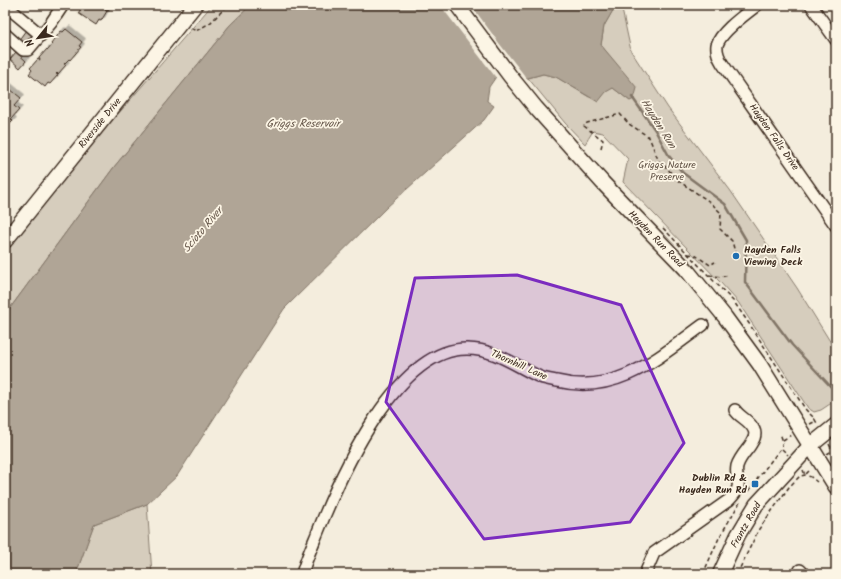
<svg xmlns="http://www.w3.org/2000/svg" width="841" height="579" font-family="Kalam,sans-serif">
<defs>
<filter id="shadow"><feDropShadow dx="3.5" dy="-3.5" stdDeviation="0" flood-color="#0004"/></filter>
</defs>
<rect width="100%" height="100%" fill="#f4eddd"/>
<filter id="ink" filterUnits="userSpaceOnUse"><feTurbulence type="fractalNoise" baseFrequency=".025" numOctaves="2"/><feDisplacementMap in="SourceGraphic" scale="8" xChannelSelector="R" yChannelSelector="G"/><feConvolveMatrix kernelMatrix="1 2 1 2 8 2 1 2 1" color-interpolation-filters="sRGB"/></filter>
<g filter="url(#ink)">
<!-- green -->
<g fill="#d6cdbd" stroke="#887c6e">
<path d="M212,5H251L230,25L114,167L5,315V251L112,121Z"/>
<path d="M616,5H621L631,51L668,108L730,190L797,288L836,351V400L821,410L814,412L808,408L738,302L720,282L623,182L628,159L603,133L593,131L585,144L565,123L528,78L543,74L556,77L589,97L613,88L630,101L618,67L601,45L604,26Z"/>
<path d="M147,504L152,574H78L77,571L94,524Z"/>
</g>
<!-- water -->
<path fill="#b0a596" stroke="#817466" d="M251,5H616L604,26L601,45L637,88L634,99L630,101L613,88L606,92L598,102L556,77L543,74L528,78L520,79L502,68L489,87L487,101L494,106L484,120L387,207L284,309L177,476L147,504L94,524L77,571L78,574H5V315L114,167L230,25Z"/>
<!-- pier -->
<path fill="#f4eddd" d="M440,5H471L499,43L528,80H519L503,71L497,79Z"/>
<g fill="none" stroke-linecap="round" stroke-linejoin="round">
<!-- stream -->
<path stroke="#817466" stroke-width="2.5" d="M632,97L655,130L669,156L683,173L725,204L746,240L745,282L792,345L832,388"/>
</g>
<!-- building -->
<g fill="#c3b9aa" stroke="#3b2a1e" filter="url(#shadow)">
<path d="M81,5H111L108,10L106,9L105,10L107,11L101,21L99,20L96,25L78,13L81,9L79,8Z"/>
<path d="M66,29L82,42L79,46L81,47L70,60L69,59L64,64L66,65L58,74L57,73L56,74L58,75L50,84L48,83L45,87L29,74L32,70L30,68L38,59L40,60L39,58L47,49L48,50L52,45L51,44L61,31L63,32Z"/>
<path d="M26,30L33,36L24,46L18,41Z"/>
<path d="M16,52L26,61L20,68L10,59Z"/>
<path d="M5,85L21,98L14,106L19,110L11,119L13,121L9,125L7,123L5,126Z"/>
</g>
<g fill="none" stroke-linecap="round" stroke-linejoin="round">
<defs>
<g id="minor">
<path d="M5,5L41,35"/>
<path d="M757,5C746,14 721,31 717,45C716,52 719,58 722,63L836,226"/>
<path d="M811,5L836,40"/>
<path d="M5,34L23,50H28L51,23L63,5"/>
<path d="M800,570L804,574"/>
<path d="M302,574C306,559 313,544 319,529C341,474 397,348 467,349C495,349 516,366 540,377C545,379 552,380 557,381C617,396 659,357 703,325"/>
<path d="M645,574L654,553L729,500C746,483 734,483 737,466C739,459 745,452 749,447C752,442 757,436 754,430C750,420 740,418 735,410"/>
</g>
<g id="major">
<path d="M457,5L510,76L536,108L603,183L686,269L725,317L760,365L836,487"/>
<path d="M5,241L195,5"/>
<path d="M720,574L738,535L756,505L810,446L836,425"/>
</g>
</defs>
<!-- minor casing -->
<use href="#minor" stroke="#3b2a1e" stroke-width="14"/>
<!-- major casing -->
<use href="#major" stroke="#3b2a1e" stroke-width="17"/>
<!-- path -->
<g stroke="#3b2a1e" stroke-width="1.5" stroke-dasharray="4 3" stroke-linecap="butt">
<path d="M191,28L196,31L210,23L228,5"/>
<path d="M601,148L603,140L584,126L587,123L620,114L629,124L649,137L659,162L667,168L677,180L710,202L721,213L720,229L732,241L736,256"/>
<path d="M663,228L734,302L750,325L806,410L814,418L818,425"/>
<path d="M688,254L695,255L710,265L715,262"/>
<path d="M709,275L721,277L729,275"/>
<path d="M810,424L814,422V418"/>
<path d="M783,440L791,435"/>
<path d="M829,444L831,448L834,449"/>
<path d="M782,449L788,455"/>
<path d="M827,454L832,451H834"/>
<path d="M803,470L805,475L811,469"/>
<path d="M748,491L781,448L783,442L780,433"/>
<path d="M703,574L719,538L740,502"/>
<path d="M737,574L759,529L789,487L800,476L805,475L811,477L817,482"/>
</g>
<!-- minor -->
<use href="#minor" stroke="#fcf5e5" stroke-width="11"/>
<!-- major -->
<use href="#major" stroke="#fcf5e5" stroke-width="14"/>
</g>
</g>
<!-- marked area -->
<path fill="#7b2cbf" fill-opacity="0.2" stroke="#7b2cbf" stroke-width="3" stroke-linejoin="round" d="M517,275L621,305L684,443L630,522L484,539L386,402L415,278Z"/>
<!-- markers -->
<g fill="#1f6fb2" stroke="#fcf5e5" stroke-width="1.5">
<circle cx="736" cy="256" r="4"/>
<rect x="751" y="480" width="8" height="8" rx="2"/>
</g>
<g text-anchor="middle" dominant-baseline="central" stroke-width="3.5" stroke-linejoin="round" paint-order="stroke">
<!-- street labels -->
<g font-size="10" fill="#3b2a1e" stroke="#fcf5e5">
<text transform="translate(100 123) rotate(-51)">Riverside Drive</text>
<text transform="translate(774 137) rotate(55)">Hayden Falls Drive</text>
<text transform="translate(656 239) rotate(46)">Hayden Run Road</text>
<text transform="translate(519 365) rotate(24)">Thornhill Lane</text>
<text transform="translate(746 525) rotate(-60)">Frantz Road</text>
</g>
<!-- park labels -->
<g font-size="10" fill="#625346" stroke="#fcf5e5">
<text x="667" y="165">Griggs Nature<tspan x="667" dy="12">Preserve</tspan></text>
</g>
<!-- poi labels -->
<g font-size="10" font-weight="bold" fill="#3b2a1e" stroke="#fcf5e5" text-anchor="start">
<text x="744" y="250">Hayden Falls<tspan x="744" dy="12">Viewing Deck</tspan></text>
<text x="747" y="478" text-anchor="end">Dublin Rd &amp;<tspan x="747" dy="12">Hayden Run Rd</tspan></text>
</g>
<!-- water labels -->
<g font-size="11" font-style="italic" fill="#645548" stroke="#fcf5e5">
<text x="303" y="124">Griggs Reservoir</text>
<text transform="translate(658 124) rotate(58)">Hayden Run</text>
<text transform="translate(203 230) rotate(-50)">Scioto River</text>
</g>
</g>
<!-- margin -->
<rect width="841" height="579" fill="none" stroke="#fcf5e5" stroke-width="20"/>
<rect x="10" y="10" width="821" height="559" fill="none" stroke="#3b2a1e" stroke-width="1.5" filter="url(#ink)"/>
<!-- north arrow -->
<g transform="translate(38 38) rotate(240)" stroke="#fcf5e5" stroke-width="3" paint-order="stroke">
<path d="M0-3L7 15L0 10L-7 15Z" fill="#3b2a1e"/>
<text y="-6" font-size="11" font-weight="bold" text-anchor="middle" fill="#3b2a1e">N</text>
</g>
</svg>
